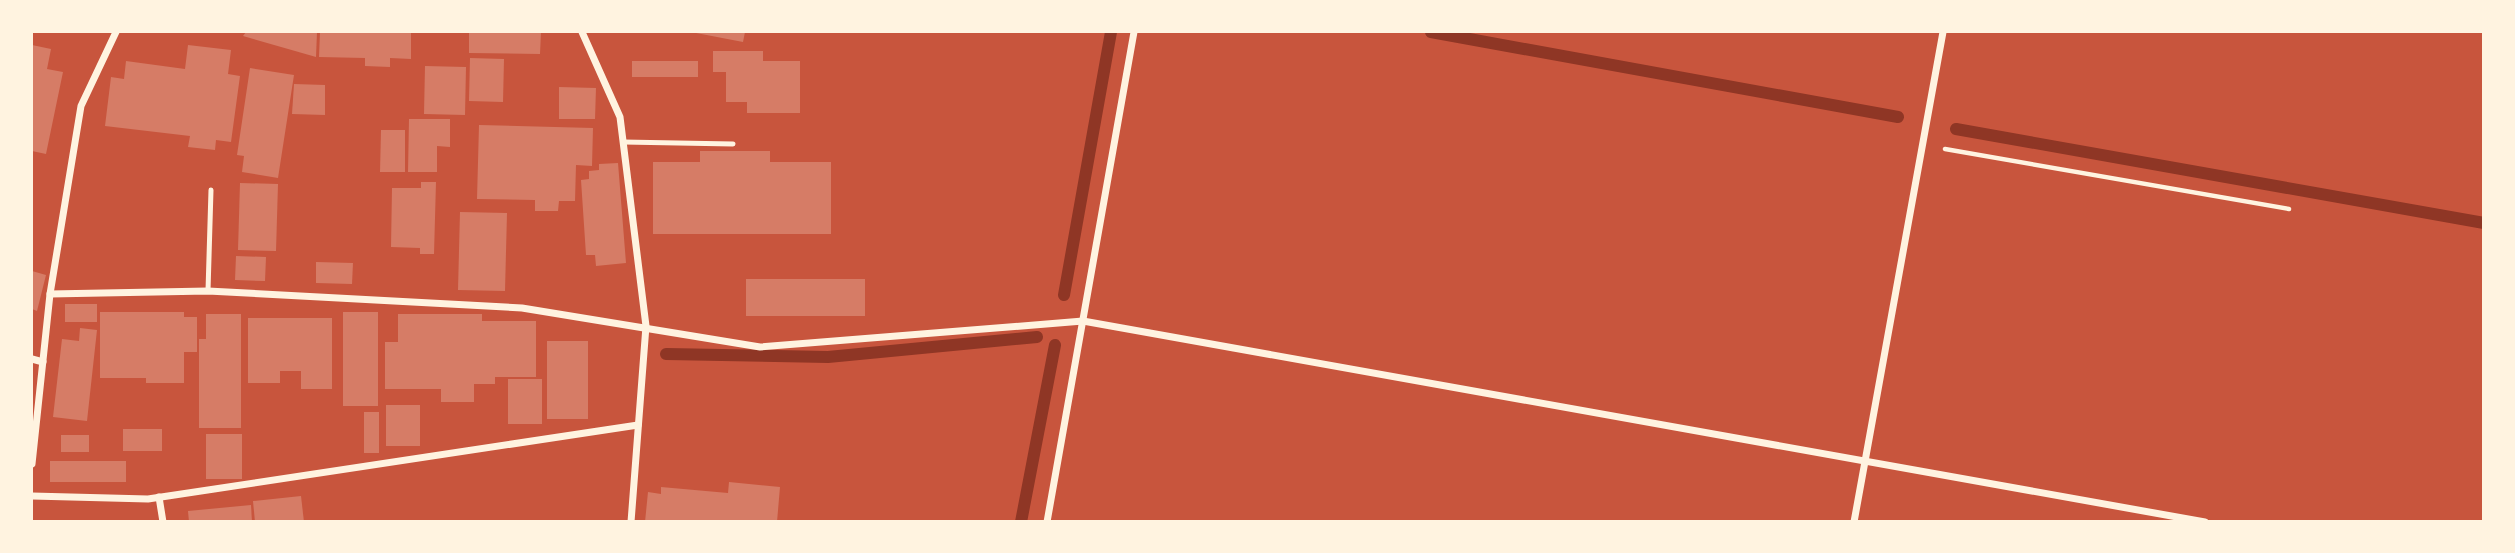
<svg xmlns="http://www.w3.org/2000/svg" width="2515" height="553" font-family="Figtree,sans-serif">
<rect width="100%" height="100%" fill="#c8553d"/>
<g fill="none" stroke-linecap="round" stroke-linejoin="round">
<!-- stream -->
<g stroke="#8f3625" stroke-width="12">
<path d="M1431,32L1898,117"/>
<path d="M1956,129L2484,223"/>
<path d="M1064,295L1111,32"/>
<path d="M666,354L828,357L1037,337"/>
<path d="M1021,522L1055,345"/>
</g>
</g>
<!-- building -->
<g fill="#d67c66">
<path d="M246,32H317L316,57L243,36Z"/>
<path d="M320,32H411V59L390,58V67L365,66V58L319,57Z"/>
<path d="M469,32H541L540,54L469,53Z"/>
<path d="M691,32H745L743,42Z"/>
<path d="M32,45L51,49L47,69L63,72L46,154L32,151Z"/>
<path d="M188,45L231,50L228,74L240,76L231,142L216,140L215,150L188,147L190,136L105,126L111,77L124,79L126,61L185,69Z"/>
<path d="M713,51H763V61H800V113H747V102H726V72H713Z"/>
<path d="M470,58L504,59L503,102L469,101Z"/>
<rect x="632" y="61" width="66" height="16"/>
<path d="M425,66L466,67L465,115L424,114Z"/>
<path d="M250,68L294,75L278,178L242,172L244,156L237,155Z"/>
<path d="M294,84L325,85V115L292,114Z"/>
<path d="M559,87L596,88L595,119H559Z"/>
<path d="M409,119H450V147L437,146V172H408Z"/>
<path d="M479,125L593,128L592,166L576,165L575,201H559L558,211H535V200L477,199Z"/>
<path d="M381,130H405V172H380Z"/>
<path d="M700,151H770V162H831V234H653V162H700Z"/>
<path d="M618,163L626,263L596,266L595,255H586L581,180L589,179V171L599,170V164Z"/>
<path d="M421,182H436L434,254H420V248L391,247L392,188H421Z"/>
<path d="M240,183L278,184L276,251L238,250Z"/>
<path d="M460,212L507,213L505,291L458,290Z"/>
<path d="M236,256L266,257L265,281L235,280Z"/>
<path d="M316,262L353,263L352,284L316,283Z"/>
<path d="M32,271L46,275L37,311L32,309Z"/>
<rect x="746" y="279" width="119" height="37"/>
<rect x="65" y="304" width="32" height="18"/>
<path d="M100,312H184V317H197V352H184V383H146V378H100Z"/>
<rect x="343" y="312" width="35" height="94"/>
<path d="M206,314H241V428H199V339H206Z"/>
<path d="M398,314H482V321H536V377H495V384H474V402H441V389H385V342H398Z"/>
<path d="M248,318H332V389H301V371H280V383H248Z"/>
<path d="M80,328L97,330L87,421L53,417L62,339L79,341Z"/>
<rect x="547" y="341" width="41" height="78"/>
<rect x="508" y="379" width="34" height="45"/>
<rect x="386" y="405" width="34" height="41"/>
<rect x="364" y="412" width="15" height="41"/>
<rect x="123" y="429" width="39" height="22"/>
<rect x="206" y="434" width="36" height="45"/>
<rect x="61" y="435" width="28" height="17"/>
<rect x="50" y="461" width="76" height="21"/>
<path d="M729,482L780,487L777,522H645L648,492L661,494V487L728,493Z"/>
<path d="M301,496L304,522H255L253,501Z"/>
<path d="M251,505L252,522H189L188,511Z"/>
</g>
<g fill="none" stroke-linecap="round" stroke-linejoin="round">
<!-- path -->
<path stroke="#fff3e0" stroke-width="4.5" d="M1945,149L2289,209"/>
<!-- service -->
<g stroke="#fff3e0" stroke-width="5">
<path d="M623,142L733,144"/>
<path d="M208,291L211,190"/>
</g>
<!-- minor -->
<g stroke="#fff3e0" stroke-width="7">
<path d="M582,32L620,117L646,326L631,522"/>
<path d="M50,294L208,291L522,308L760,347L1083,321L2205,522"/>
<path d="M32,359L43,362"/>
<path d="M32,464L50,294L81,106L116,32"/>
<path d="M32,496L148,499L638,425"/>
<path d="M159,497L163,522"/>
<path d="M1047,522L1134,32"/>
<path d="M1854,522L1943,32"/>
</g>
</g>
<!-- border -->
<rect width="2515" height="553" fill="none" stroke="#fff3e0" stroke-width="66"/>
</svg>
